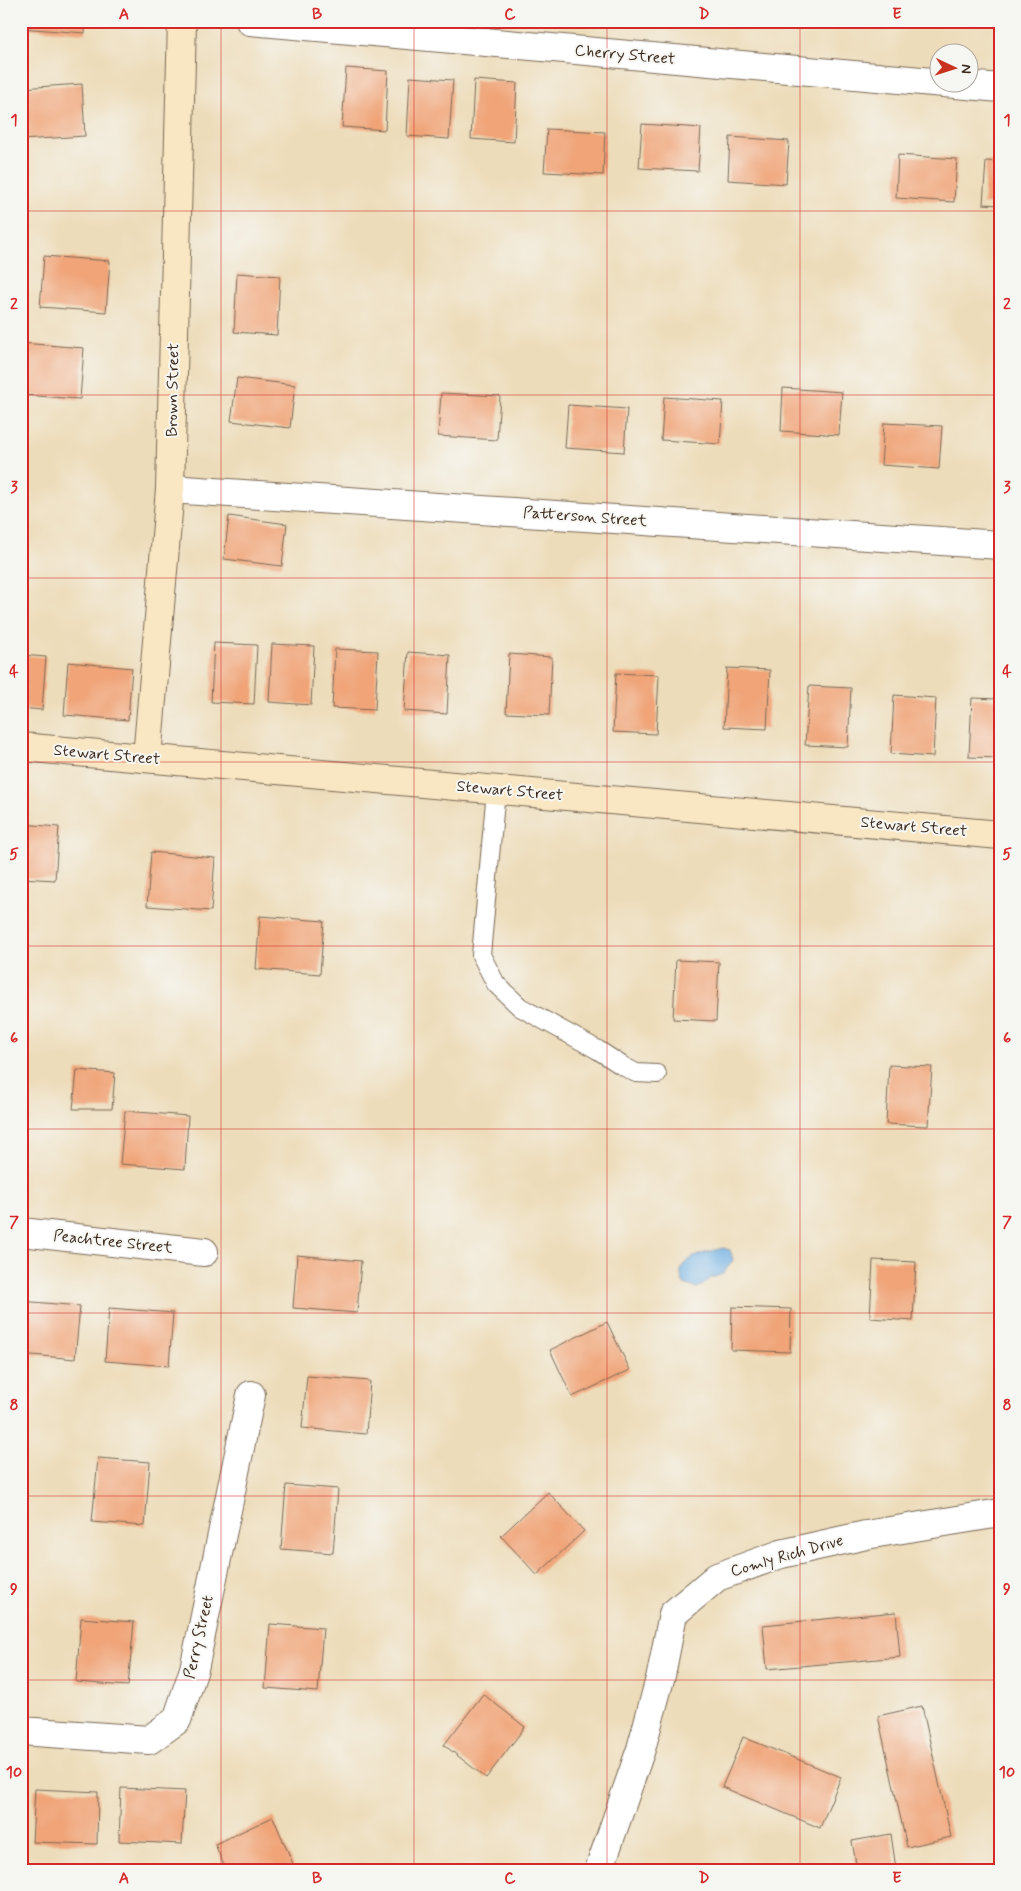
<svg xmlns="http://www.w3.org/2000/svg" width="1021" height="1891" font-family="Mynerve,sans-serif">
<rect width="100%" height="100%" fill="#f6f6f2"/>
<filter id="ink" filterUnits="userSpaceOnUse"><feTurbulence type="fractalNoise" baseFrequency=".02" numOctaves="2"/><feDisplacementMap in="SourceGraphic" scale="10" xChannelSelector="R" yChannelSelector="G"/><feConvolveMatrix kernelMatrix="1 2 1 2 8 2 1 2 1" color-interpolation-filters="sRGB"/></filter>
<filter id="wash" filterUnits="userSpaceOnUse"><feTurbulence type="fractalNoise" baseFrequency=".0096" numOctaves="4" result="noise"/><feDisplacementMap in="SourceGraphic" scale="20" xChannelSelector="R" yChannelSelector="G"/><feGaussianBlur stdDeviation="1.12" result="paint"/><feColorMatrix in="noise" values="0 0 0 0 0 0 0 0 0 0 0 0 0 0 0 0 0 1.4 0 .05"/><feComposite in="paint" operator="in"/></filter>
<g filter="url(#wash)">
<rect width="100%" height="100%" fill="#eddcb9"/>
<!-- water -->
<path fill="#71b0e4" stroke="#566d81" d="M723,1248L730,1250L733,1260L723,1274L711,1278L702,1286L696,1288L684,1284C670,1258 706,1253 723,1248Z"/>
<g id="blocks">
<!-- building -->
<g fill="#f0a478">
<path d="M21,21H86L85,33L21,28Z"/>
<path d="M346,68L388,71L385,130L342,127Z"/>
<path d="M410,77L453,80L449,139L407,136Z"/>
<path d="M474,80L517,83L514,142L471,139Z"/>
<path d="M82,84L85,136L21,140V88Z"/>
<path d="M642,124L701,128L698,171L639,168Z"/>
<path d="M547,129L605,132L603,175L544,172Z"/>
<path d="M730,137L789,141L786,184L728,180Z"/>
<path d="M898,155L957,159L954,202L896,198Z"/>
<path d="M986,161L1000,162V205L983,204Z"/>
<path d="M44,256L110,261L106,312L40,307Z"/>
<path d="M237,273L280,276L277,335L234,332Z"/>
<path d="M21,343L84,348L80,399L21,395Z"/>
<path d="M237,378L295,385L290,428L231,421Z"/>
<path d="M783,388L842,392L839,435L781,431Z"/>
<path d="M441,393L500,396L497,440L438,436Z"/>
<path d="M664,397L723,401L720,444L661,440Z"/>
<path d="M568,405L627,409L624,452L565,448Z"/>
<path d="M884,423L942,426L939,469L881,465Z"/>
<path d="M229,516L287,524L282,566L224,559Z"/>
<path d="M214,643L257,645L254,704L211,702Z"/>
<path d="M272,644L314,646L311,705L269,702Z"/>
<path d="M335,649L378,651L375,710L332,708Z"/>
<path d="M408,652L450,655L447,714L404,711Z"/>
<path d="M509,654L552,657L549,715L506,713Z"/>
<path d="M21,655L46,657L42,710L21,708Z"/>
<path d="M68,662L132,668L128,720L64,715Z"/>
<path d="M727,668L770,670L767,729L724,727Z"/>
<path d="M616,673L659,675L656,734L613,732Z"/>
<path d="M809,686L851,688L848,747L805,745Z"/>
<path d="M894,695L936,698L933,757L891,754Z"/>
<path d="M972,698L1000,699V758L969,757Z"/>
<path d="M21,824L59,827L55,880L21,878Z"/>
<path d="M151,852L215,858L211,911L147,906Z"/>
<path d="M260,916L324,921L320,974L256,969Z"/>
<path d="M676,960L719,962L716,1021L673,1019Z"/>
<path d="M889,1065L932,1067L928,1126L886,1124Z"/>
<path d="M77,1070L115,1073L112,1109H73Z"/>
<path d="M125,1111L188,1116L185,1169L120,1164Z"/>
<path d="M297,1255L361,1261L357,1313L293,1308Z"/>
<path d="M873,1260L916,1262L913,1321L870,1318Z"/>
<path d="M21,1301L80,1306L75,1359L21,1354Z"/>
<path d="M732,1307L791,1309L790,1352L731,1350Z"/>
<path d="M109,1308L173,1313L169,1366L105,1361Z"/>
<path d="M607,1322L630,1370L572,1397L550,1350Z"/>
<path d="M307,1376L370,1381L366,1434L302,1428Z"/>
<path d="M98,1458L150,1462L145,1526L92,1522Z"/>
<path d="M286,1485L338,1489L333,1553L281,1549Z"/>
<path d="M548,1492L584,1531L537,1575L501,1536Z"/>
<path d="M896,1612L900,1657L767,1669L763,1625Z"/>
<path d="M81,1618L134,1622L128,1686L76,1682Z"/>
<path d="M270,1624L323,1628L318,1692L265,1688Z"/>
<path d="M483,1694L525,1727L486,1778L444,1745Z"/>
<path d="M922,1706L951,1837L907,1847L878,1716Z"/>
<path d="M743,1737L841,1777L820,1828L722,1787Z"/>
<path d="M121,1788L185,1791L182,1844L119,1841Z"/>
<path d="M35,1789L98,1792L97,1844L32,1842Z"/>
<path d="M273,1817L294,1866L286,1870H226L215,1844Z"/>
<path d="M891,1834L896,1869L857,1870L852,1841Z"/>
</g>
</g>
</g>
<g filter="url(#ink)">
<use href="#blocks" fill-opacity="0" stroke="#796854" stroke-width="1"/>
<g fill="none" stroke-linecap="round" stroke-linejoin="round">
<defs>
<path id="lane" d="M496,790L481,955L496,984L520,1007L598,1050L621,1065L636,1073L657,1074"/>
<g id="street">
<path d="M250,21L1000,88"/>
<path d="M170,489L1000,545"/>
<path d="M21,1232L204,1252"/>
<path d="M21,1731L149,1740L177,1720L194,1669L251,1395"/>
<path d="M599,1870L641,1749L661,1675L673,1614L717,1577L781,1554L866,1535L1000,1513"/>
</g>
<g id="secondary">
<path d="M21,747L1000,835"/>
<path d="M147,758L170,489L182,21"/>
</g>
</defs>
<!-- lane casing -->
<use href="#lane" stroke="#796854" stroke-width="20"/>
<!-- street casing -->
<use href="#street" stroke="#796854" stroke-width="30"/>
<!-- secondary casing -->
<use href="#secondary" stroke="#796854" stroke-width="30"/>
<!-- lane -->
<use href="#lane" stroke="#fff" stroke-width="18"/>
<!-- street -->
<use href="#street" stroke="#fff" stroke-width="28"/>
<!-- secondary -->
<use href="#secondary" stroke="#f9e7c3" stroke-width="28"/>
</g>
</g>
<!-- grid -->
<path fill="none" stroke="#d62828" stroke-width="1" stroke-opacity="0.55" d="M221,21V1870M414,21V1870M607,21V1870M800,21V1870M21,211H1000M21,395H1000M21,578H1000M21,762H1000M21,946H1000M21,1129H1000M21,1313H1000M21,1496H1000M21,1680H1000"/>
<g text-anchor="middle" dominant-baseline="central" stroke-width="4" stroke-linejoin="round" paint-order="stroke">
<!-- street labels -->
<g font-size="16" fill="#3b2a1e" stroke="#f6f6f2">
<text transform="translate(625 55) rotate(5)">Cherry Street</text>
<text transform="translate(173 390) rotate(-89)">Brown Street</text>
<text transform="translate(585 517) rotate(4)">Patterson Street</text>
<text transform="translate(107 755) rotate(5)">Stewart Street</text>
<text transform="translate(510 791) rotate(5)">Stewart Street</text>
<text transform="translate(914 827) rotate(5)">Stewart Street</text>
<text transform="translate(113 1242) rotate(6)">Peachtree Street</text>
<text transform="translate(787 1556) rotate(-16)">Comly Rich Drive</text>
<text transform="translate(199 1637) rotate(-77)">Perry Street</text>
</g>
</g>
<!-- margin -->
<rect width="1021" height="1891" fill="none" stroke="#f6f6f2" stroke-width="55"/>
<!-- north arrow -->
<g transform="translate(954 68) rotate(94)"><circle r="24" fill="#f6f6f2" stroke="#aba49d"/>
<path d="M0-4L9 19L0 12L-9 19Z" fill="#c8321e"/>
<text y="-8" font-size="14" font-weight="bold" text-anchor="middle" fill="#3b2a1e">N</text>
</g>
<rect x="28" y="28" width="966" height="1836" fill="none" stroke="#d62828" stroke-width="2"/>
<g font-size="16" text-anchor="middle" font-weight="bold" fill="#d62828">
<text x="124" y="19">A</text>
<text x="317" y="19">B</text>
<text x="510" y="19">C</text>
<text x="704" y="19">D</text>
<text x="897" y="19">E</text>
<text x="14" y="125">1</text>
<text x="1007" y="125">1</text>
<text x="14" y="309">2</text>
<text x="1007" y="309">2</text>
<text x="14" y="492">3</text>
<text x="1007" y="492">3</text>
<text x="14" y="676">4</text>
<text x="1007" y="676">4</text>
<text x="14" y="859">5</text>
<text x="1007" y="859">5</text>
<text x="14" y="1043">6</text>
<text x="1007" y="1043">6</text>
<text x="14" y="1227">7</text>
<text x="1007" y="1227">7</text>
<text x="14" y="1410">8</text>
<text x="1007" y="1410">8</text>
<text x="14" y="1594">9</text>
<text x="1007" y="1594">9</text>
<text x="14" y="1777">10</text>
<text x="1007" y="1777">10</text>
<text x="124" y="1883">A</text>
<text x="317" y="1883">B</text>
<text x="510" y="1883">C</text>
<text x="704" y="1883">D</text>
<text x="897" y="1883">E</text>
</g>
</svg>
